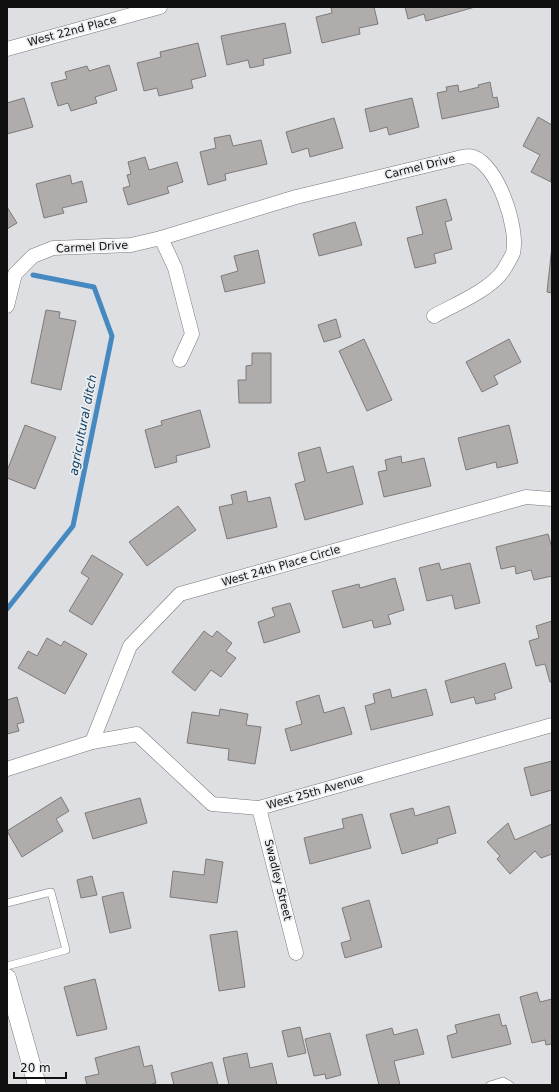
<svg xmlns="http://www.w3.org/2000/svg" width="559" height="1092" font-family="'DejaVu Sans',sans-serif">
<rect width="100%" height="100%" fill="#dedfe2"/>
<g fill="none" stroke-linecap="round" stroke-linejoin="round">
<!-- stream -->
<path stroke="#4689c0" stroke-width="5" d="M7,609L73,526L112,336L94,287L33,275"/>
</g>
<!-- building -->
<g fill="#afacab" stroke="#7d7a79">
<path d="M331,7H374L378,24L359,28L360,34L322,43L316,17L332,13Z"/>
<path d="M405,7H475L426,21L424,14L408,19Z"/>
<path d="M285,23L291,53L263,59L264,65L250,68L248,60L227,65L221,36Z"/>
<path d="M198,43L206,76L191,80L193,88L159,96L157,88L144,91L137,63L161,57L160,52Z"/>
<path d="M109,65L117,90L95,97L97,103L71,111L68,103L58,106L51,83L67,79L65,72L87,66L89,71Z"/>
<path d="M490,82L493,98L497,97L499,107L442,119L437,93L447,91L446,87L458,85L459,92L479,87L478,85Z"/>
<path d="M24,98L33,127L7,134V103Z"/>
<path d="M412,98L419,127L389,135L387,127L370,132L365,109Z"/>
<path d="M538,117L552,125L551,182L531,172L540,155L523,146Z"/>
<path d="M334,118L343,148L310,157L308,148L292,153L286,132Z"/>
<path d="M230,135L233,146L261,140L267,164L225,174L226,180L208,185L200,152L216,148L214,138Z"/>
<path d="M145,157L149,170L177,162L183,182L167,187L169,193L128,205L123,188L130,186L127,175L131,174L128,162Z"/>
<path d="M70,175L72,184L82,181L87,202L62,208L64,213L44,218L36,184Z"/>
<path d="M446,199L452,220L445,222L452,249L434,254L436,263L415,268L407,238L423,234L416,207Z"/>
<path d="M7,207L17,223L7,229Z"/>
<path d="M355,222L362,245L319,256L313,234Z"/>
<path d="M552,246V293L547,292Z"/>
<path d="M258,250L265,283L225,292L221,276L238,271L234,256Z"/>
<path d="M46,310L60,312L59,318L76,321L61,390L31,383Z"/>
<path d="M336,319L341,337L324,342L318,325Z"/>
<path d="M364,339L392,400L367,411L339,351Z"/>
<path d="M509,339L521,362L494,376L498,384L482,392L466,362Z"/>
<path d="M252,353H271V403H239L238,380H246V366L252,365Z"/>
<path d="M200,410L210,447L176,456L177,462L155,468L145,430L162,425L161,421Z"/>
<path d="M25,425L56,437L35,489L7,478V471Z"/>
<path d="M509,425L518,463L497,468L496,462L466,470L458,438Z"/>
<path d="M320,447L327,473L353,466L363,504L305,520L295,484L305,481L298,453Z"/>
<path d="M401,456L402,463L424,458L431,486L384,497L378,472L387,470L385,460Z"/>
<path d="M246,491L248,502L270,497L277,527L227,539L219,507L233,504L231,495Z"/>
<path d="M178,506L196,530L147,566L129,542Z"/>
<path d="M548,534L552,548V576L534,580L531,570L516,574L515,566L501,569L496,547Z"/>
<path d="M92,555L123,574L92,625L69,611L89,578L81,573Z"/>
<path d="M439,563L441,570L470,563L480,603L455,609L452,595L427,601L419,568Z"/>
<path d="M395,578L404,610L388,615L391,624L374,628L372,620L343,628L332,591L359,584L360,588Z"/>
<path d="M290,603L300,632L264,643L258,622L275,616L272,608Z"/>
<path d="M552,621V682H550L545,664L536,666L529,641L539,638L536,626Z"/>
<path d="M204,631L212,637L217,631L232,643L226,651L236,658L221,677L211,670L195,691L172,672Z"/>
<path d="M47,638L61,646L64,641L87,654L65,694L18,668L28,651L37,656Z"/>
<path d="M505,663L512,688L494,694L496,699L476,704L474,697L451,703L445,681Z"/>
<path d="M390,689L392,698L426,689L433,715L371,730L365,706L375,703L373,694Z"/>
<path d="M319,695L324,713L344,707L352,734L291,751L285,729L302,724L296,702Z"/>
<path d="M17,697L24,722L17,724L19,731L7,734V700Z"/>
<path d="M220,709L248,714L246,725L261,727L255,764L228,760L229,749L187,743L192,712L219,716Z"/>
<path d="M552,761V790L531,796L524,768Z"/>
<path d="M61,797L69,811L56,819L63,831L22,857L7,831Z"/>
<path d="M140,798L147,823L93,839L85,813Z"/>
<path d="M449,806L456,833L437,839L438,843L402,854L390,814L413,808L415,816Z"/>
<path d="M362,814L371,848L310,864L304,838L344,828L342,819Z"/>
<path d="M508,823L515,840L552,824V854L541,858L535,851L510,874L497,859L500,856L487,842Z"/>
<path d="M206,859L223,862L217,903L170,897L173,871L204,875Z"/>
<path d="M92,876L97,895L81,898L77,880Z"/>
<path d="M123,892L131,928L110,933L102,897Z"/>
<path d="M369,900L382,947L345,958L341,943L351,940L342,908Z"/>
<path d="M237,931L245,987L219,991L210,935Z"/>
<path d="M95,979L107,1029L77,1036L64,987Z"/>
<path d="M537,992L540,1002L552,999V1044L546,1045L545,1040L532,1043L520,997Z"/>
<path d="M499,1014L502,1026L506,1025L511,1044L452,1058L447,1036L457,1033L455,1025Z"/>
<path d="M300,1027L306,1053L288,1057L282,1031Z"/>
<path d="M392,1028L394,1035L417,1029L424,1054L394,1061L400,1085H379L366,1035Z"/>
<path d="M330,1033L341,1075L326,1079L325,1074L314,1076L305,1039Z"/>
<path d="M139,1046L144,1067L152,1065L156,1083L149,1085H87L85,1077L99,1074L95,1058Z"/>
<path d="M247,1053L250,1068L272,1063L277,1085H229L223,1058Z"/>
<path d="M212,1062L218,1085H174L171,1073Z"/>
</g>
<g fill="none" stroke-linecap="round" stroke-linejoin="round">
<defs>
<g id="service">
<path d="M7,903L51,892L66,950L7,966"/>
<path d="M490,1085L503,1081L510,1085"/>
</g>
<g id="minor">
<path d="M7,49L160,7"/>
<path d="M161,238L175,268L192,334L180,360"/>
<path d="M7,306L15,274L33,256L53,248L131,245L161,238L296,197L458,158C463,157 469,155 473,157C498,165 519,229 513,253C511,258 506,266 503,271C490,290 454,305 434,316"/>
<path d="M92,742L130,646L180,594L526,497L552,499"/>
<path d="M7,769L92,742L137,734L212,804L259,808L552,725"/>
<path d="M259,808L296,953"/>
</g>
<path id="tertiary" d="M7,978L37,1085"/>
</defs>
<!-- service casing -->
<use href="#service" stroke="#76787a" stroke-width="8"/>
<!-- minor casing -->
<use href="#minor" stroke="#76787a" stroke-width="15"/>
<!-- tertiary casing -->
<use href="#tertiary" stroke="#76787a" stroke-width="19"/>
<!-- service -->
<use href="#service" stroke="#fff" stroke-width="7"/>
<!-- minor -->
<use href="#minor" stroke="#fff" stroke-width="14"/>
<!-- tertiary -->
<use href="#tertiary" stroke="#fff" stroke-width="18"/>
</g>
<g text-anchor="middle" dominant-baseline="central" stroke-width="3.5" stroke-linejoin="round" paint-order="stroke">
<!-- street labels -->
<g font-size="11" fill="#101011" stroke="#ebedef">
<text transform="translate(72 31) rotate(-15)">West 22nd Place</text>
<text transform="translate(420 167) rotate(-14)">Carmel Drive</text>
<text transform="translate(92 247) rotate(-3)">Carmel Drive</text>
<text transform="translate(281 566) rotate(-16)">West 24th Place Circle</text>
<text transform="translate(315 792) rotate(-16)">West 25th Avenue</text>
<text transform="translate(278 880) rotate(76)">Swadley Street</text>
</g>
<!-- water labels -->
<g font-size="12" font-style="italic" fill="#083d63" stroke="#ebedef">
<text transform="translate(83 425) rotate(-79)">agricultural ditch</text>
</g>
</g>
<!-- border -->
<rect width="559" height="1092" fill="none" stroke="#101011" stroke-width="16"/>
<!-- scale -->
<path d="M14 1072v6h52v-6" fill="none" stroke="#101011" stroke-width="2"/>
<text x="20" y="1072" font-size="12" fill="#101011" stroke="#ebedef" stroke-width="3" paint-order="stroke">20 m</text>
</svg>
